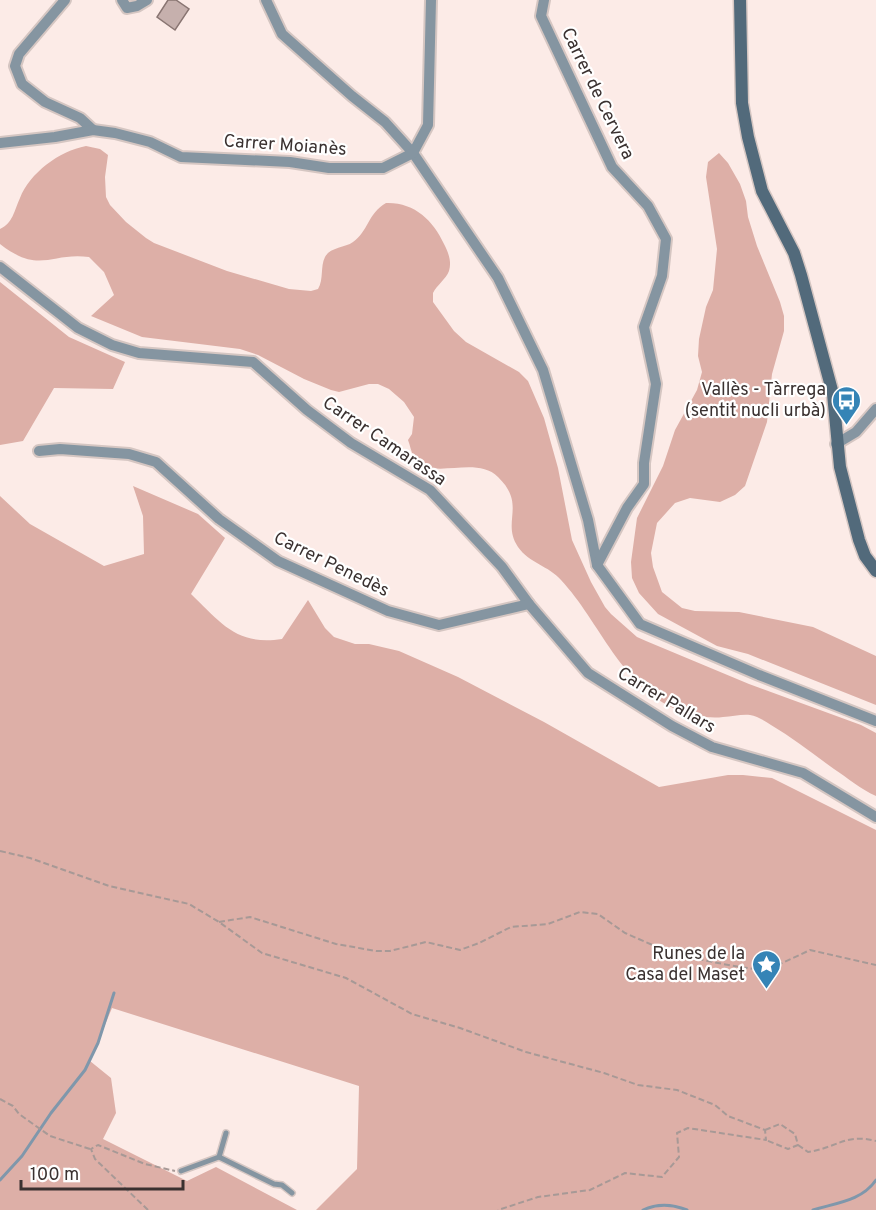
<svg xmlns="http://www.w3.org/2000/svg" width="876" height="1210" font-family="Overpass,sans-serif">
<rect width="100%" height="100%" fill="#fcebe7"/>
<!-- green -->
<g fill="#ddafa7">
<path d="M86,146L100,149L108,155L105,177L106,197L110,205L126,222L146,238L154,243L227,271L289,289L311,291L318,289C324,279 320,267 325,257C330,247 345,248 353,242C368,232 368,213 386,203C414,202 433,220 444,244C448,252 452,261 449,271C446,279 437,285 433,293V302L454,331L466,342L519,372L528,381L544,418L558,468L572,540L591,582L605,607L611,614L637,637L646,641L749,684L861,725L876,733V796C860,789 848,778 834,769C813,754 793,738 771,725C765,721 757,716 750,715C741,714 732,717 723,717C709,719 691,715 678,710C621,687 600,622 561,580C549,566 529,563 518,547C501,522 527,505 498,477C475,454 429,483 414,457C411,452 410,445 408,440L412,434L414,417L404,402L389,389L378,384H369L339,392L331,390L304,379L258,355L240,349L142,337L91,316L114,295L104,272L89,257C50,252 40,275 0,244V229C13,223 14,211 20,198C30,173 59,151 86,146Z"/>
<path d="M719,153L728,163L740,184L746,201L748,217L757,246L780,302L784,316V331L772,374L767,422L745,486L735,495L720,502L690,498L675,503L657,523L651,553L653,567L662,592L682,608L695,611L739,612L813,627L876,656V705L748,654L717,646L658,614L639,593L632,578L631,562L637,518L663,466L675,430L697,390L702,372L698,356L699,339L706,307L713,290L717,249L706,177L708,162Z"/>
<path d="M0,282L69,337L125,362L113,389L54,388L23,441L0,445Z"/>
<path d="M133,486L198,514L225,538L191,594C221,623 237,646 282,639L308,600L325,628L334,637L355,644H369L399,651L458,677L544,722L659,787L728,775H743L772,778L876,830V1210H316L357,1169L359,1086L112,1008L90,1061L111,1078L116,1113L103,1139L187,1181L216,1167L297,1210H0V496L30,524L104,566L144,554L143,516Z"/>
</g>
<g fill="none" stroke-linecap="round" stroke-linejoin="round">
<!-- stream -->
<g stroke="#7f97ab" stroke-width="3">
<path d="M0,1180L22,1156L51,1113L85,1070L98,1043L114,993"/>
<path d="M643,1210C658,1203 672,1204 687,1210"/>
<path d="M813,1210C835,1203 862,1201 876,1180"/>
</g>
</g>
<!-- building -->
<path fill="#c6b0ad" stroke="#897572" stroke-width="1.5" d="M168,0H176L189,9L175,30L157,17Z"/>
<g fill="none" stroke-linecap="round" stroke-linejoin="round">
<defs>
<g id="lane">
<path d="M219,1157L274,1184L282,1185L292,1193"/>
<path d="M181,1171L219,1157L226,1133"/>
</g>
<g id="street">
<path d="M65,0L19,54L15,66L22,84L45,102L80,118L93,130"/>
<path d="M122,0L127,8L137,6L147,0"/>
<path d="M266,0L282,34L352,96L385,122L413,153L498,278L543,370L588,520L597,565L640,624L759,675L876,721"/>
<path d="M544,0L541,16L612,167L648,206L666,239L662,276L644,327L656,384L644,463V484L627,508L597,565"/>
<path d="M0,143L55,137L93,130L115,133L150,142L181,157L290,162L329,168H383L413,153L428,125L431,0"/>
<path d="M0,267L78,328L112,345L139,353L253,362L307,410L351,443L430,490L502,567L529,604L588,673L672,726L712,747L803,773L876,817"/>
<path d="M836,444L856,432L876,409"/>
<path d="M39,451L60,449L129,454L156,462L219,519L278,561L388,611L439,625L529,604"/>
</g>
<path id="secondary" d="M740,0L742,103L748,137L762,191L794,253L801,275L833,394L840,467L859,540L865,556L876,571"/>
</defs>
<!-- lane casing -->
<use href="#lane" stroke="#d5c6c2" stroke-width="8"/>
<!-- street casing -->
<use href="#street" stroke="#d5c6c2" stroke-width="14"/>
<!-- secondary casing -->
<use href="#secondary" stroke="#d5c6c2" stroke-width="15"/>
<!-- path -->
<g stroke="#a79996" stroke-width="2" stroke-dasharray="6 3" stroke-linecap="butt">
<path d="M0,851L30,858L109,886L189,904L219,922L262,953L346,978L412,1014L460,1028L526,1052L604,1073L638,1085L677,1090L715,1105L728,1116L765,1130L766,1140L688,1128L677,1133L679,1157L662,1177L625,1173L590,1190L538,1197L498,1210"/>
<path d="M219,922L250,917L336,944L376,951H390L426,942L460,950L479,943L511,927L548,924L580,912L598,914L625,933L673,954L723,964L759,970L778,965L810,950L876,965"/>
<path d="M0,1099L13,1106L19,1114L50,1136L90,1149"/>
<path d="M765,1130L780,1124L795,1134L798,1145L788,1149L766,1140"/>
<path d="M798,1145L808,1152C836,1148 846,1133 876,1141"/>
<path d="M148,1210L95,1159L91,1149L98,1145L145,1164L175,1171"/>
</g>
<!-- lane -->
<use href="#lane" stroke="#8595a1" stroke-width="5"/>
<!-- street -->
<use href="#street" stroke="#8595a1" stroke-width="10"/>
<!-- secondary -->
<use href="#secondary" stroke="#526a7b" stroke-width="12"/>
</g>
<!-- icons -->
<defs>
<symbol id="bus-pin" viewBox="-11 -11 22 30"><path d="M0 17L-7.5 6A9.5 9.5 0 1 1 7.5 6Z" fill="#3584b6" stroke="#fff"/><path d="M-5-6H5V4H4V6H2V4H-2V6H-4V4H-5ZM-3.5-4V0h7V-4ZM-3.5 1.2v1.5H-2V1.2ZM2 1.2v1.5H3.5V1.2Z" fill="#fff"/></symbol>
<symbol id="sight-pin" viewBox="-11 -11 22 30"><path d="M0 17L-7.5 6A9.5 9.5 0 1 1 7.5 6Z" fill="#3584b6" stroke="#fff"/><path d="M0-6L1.8-2.2L6-1.7L2.9 1.2L3.7 5.4L0 3.3L-3.7 5.4L-2.9 1.2L-6-1.7L-1.8-2.2Z" fill="#fff"/></symbol>
</defs>
<g fill-rule="evenodd">
<use href="#bus-pin" x="830" y="384" width="33" height="45"/>
<use href="#sight-pin" x="750" y="948" width="33" height="45"/>
</g>
<g text-anchor="middle" dominant-baseline="central" stroke-width="4.5" stroke-linejoin="round" paint-order="stroke">
<!-- street labels -->
<g font-size="18" fill="#3a3130" stroke="#fff">
<text transform="translate(597 94) rotate(64)">Carrer de Cervera</text>
<text transform="translate(285 146) rotate(4)">Carrer Moianès</text>
<text transform="translate(384 442) rotate(34)">Carrer Camarassa</text>
<text transform="translate(331 565) rotate(26)">Carrer Penedès</text>
<text transform="translate(666 701) rotate(31)">Carrer Pallars</text>
</g>
<!-- poi labels -->
<g font-size="18" fill="#3a3130" stroke="#fff" text-anchor="end">
<text x="826" y="390">Vallès - Tàrrega<tspan x="826" dy="21">(sentit nucli urbà)</tspan></text>
<text x="745" y="954">Runes de la<tspan x="745" dy="21">Casa del Maset</tspan></text>
</g>
</g>
<!-- scale -->
<path d="M21 1180v9h162v-9" fill="none" stroke="#3a3130" stroke-width="3"/>
<text x="30" y="1180" font-size="18" fill="#3a3130" stroke="#ffffff" stroke-width="4.5" paint-order="stroke">100 m</text>
</svg>
